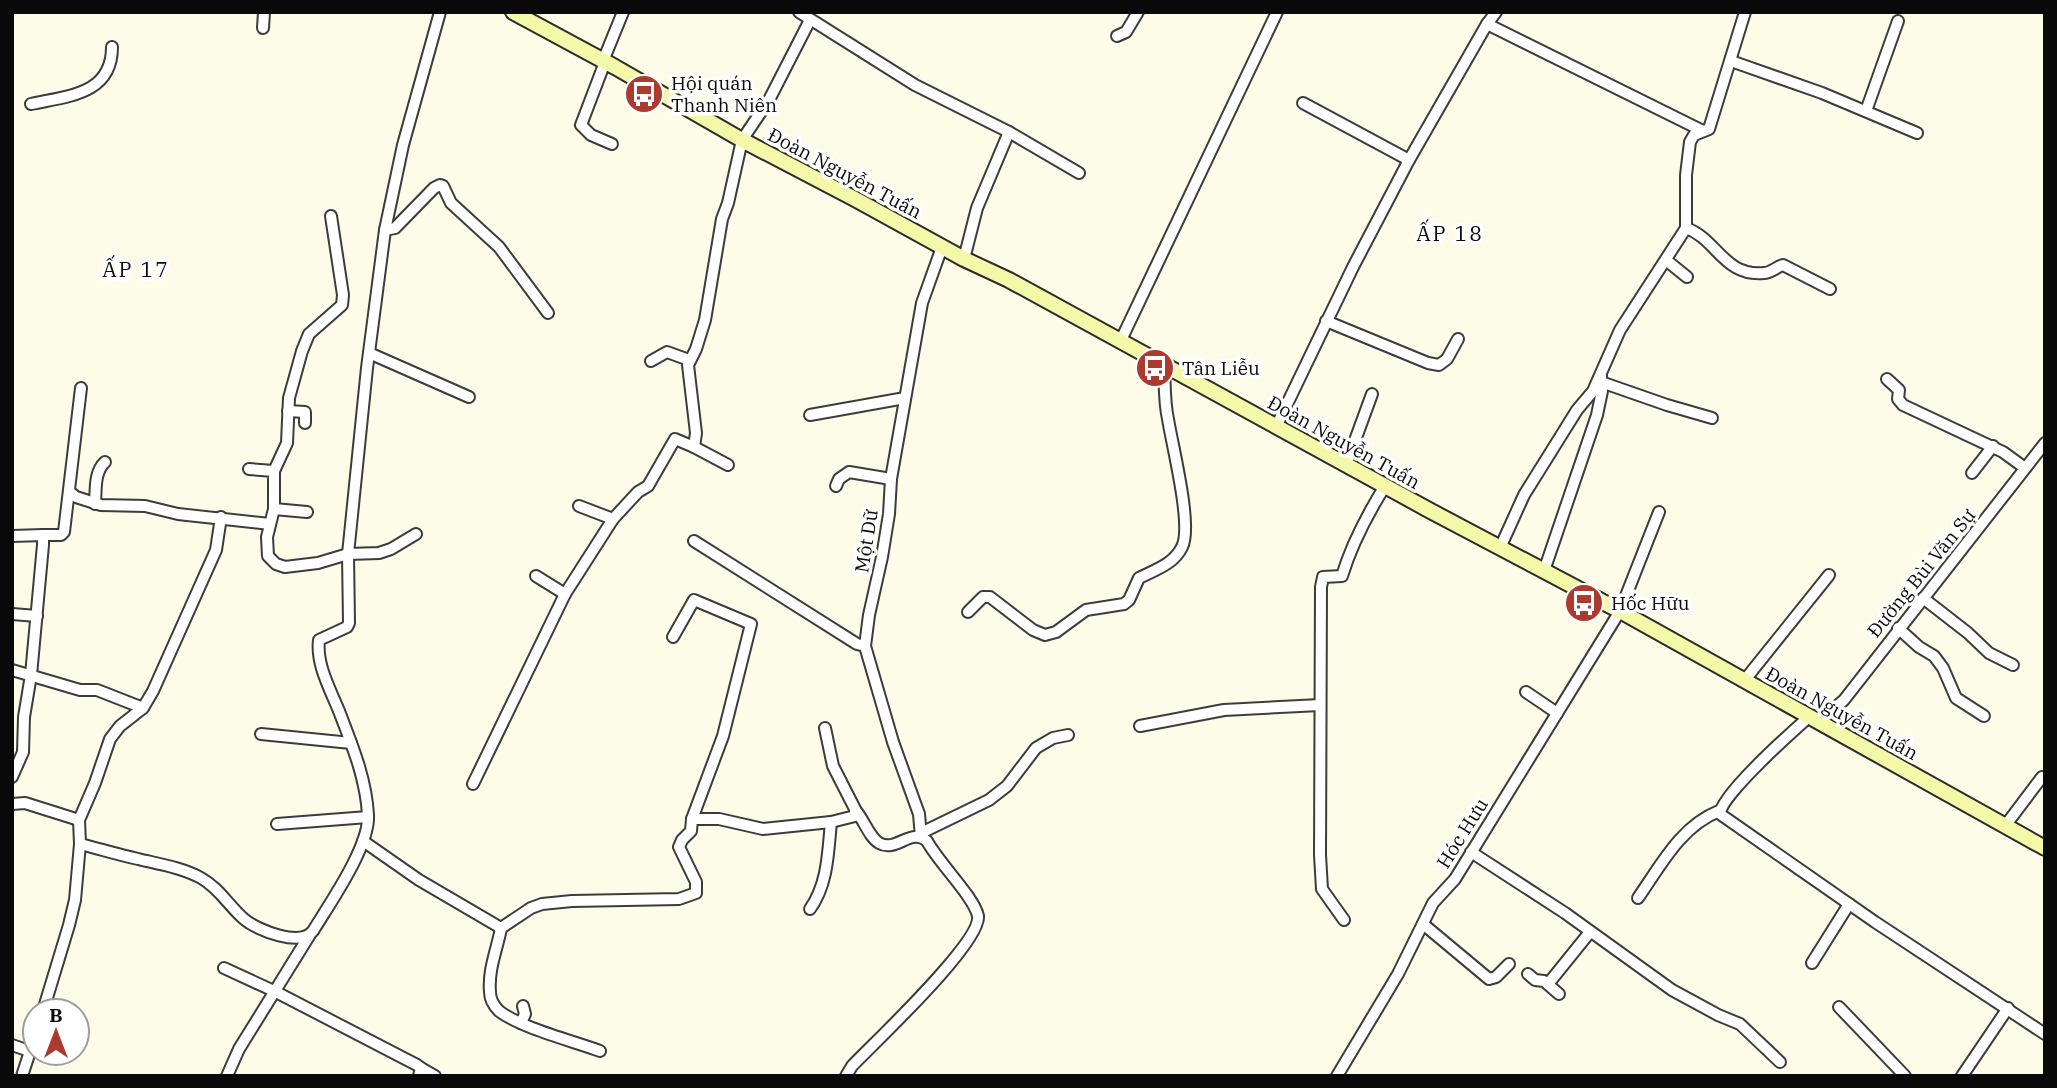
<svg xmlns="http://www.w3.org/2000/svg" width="2057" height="1088" font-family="'IBM Plex Serif',serif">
<rect width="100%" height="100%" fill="#fdfce8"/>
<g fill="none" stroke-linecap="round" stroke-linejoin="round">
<defs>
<g id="street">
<path d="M799,12L915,85L1009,132L1079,173"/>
<path d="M1487,24L1703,131"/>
<path d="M263,28L264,12"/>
<path d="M1117,36L1126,32L1138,12"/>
<path d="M603,61L623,12"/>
<path d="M1731,61L1822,93L1917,133"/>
<path d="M605,62L581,125L591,135L612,144"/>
<path d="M1303,103L1409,160"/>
<path d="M31,104C67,96 112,95 112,47"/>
<path d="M1866,111L1898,21"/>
<path d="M1686,228C1717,239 1724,277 1764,273C1771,273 1776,267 1783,265L1830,289"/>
<path d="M385,230L395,228L434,188L440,185L443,186L451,203L499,247L548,313"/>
<path d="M964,259L977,208L1009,132"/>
<path d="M1666,260L1687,277"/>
<path d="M1326,321L1428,363L1439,365L1447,359L1458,339"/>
<path d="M1121,340L1277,12"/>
<path d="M369,353L469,397"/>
<path d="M651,361L667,352L689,360"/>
<path d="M1887,379L1899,390L1898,399L1903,405L2003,452L2025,468"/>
<path d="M1601,382L1667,405L1712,418"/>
<path d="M288,411L305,412V423"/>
<path d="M810,415L905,398"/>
<path d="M1276,427L1353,267L1409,160L1487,24L1496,12"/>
<path d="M694,447L728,465"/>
<path d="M1346,465L1372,394"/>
<path d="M249,469L274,471V509L267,537L268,556L276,564L285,567L318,563L348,554L379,553L391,549L416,534"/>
<path d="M274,471L287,443L289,398L302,351L309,334L342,305L343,295L331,216"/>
<path d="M1972,473L1993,446"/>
<path d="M836,486L839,479L849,472L891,479"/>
<path d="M70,492L76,497L101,505L145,506L178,514L270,524"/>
<path d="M95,504C96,490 94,472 105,462"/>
<path d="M579,506L613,519"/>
<path d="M274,509L307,512"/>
<path d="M43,535H61L64,532L81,388"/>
<path d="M12,536L43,535V545L31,675L24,717L23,752L12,777"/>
<path d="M694,541L857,644L865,646"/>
<path d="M1500,548L1524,495L1577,410L1593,391L1620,330L1686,228V175L1690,142L1694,135L1709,129L1745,12"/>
<path d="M1544,571L1597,415L1602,391L1601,376"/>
<path d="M536,576L565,594"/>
<path d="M1923,598L1968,633L1989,653L2013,665"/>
<path d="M968,612L983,597H990L1033,630L1045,635L1056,632L1086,610L1124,604L1129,600L1139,578C1155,570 1174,564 1182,547C1193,526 1172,445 1168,419C1164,402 1165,383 1164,365"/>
<path d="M12,614L37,616"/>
<path d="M1898,628L1919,647L1934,656L1943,668L1956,698L1984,716"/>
<path d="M12,670L80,690H97L143,708L153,691L216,550L221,517"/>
<path d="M1744,681L1829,575"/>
<path d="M1526,692L1557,713"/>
<path d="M1810,716C1793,731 1720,796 1720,814L1875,922L2045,1034"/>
<path d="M1820,721L1844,700L2045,443"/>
<path d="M1140,726L1224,710L1320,705"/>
<path d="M261,734L351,743"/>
<path d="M473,784L565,594L613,519L638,492L648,486L675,439L694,447L696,433L688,365L696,349L705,320L722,219L728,203L742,140L769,100L810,20"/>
<path d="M12,804L25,803L79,820"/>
<path d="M692,819H719L763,829L831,822L855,816V809L833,766L825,728"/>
<path d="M277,824L368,817"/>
<path d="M2005,826L2042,777"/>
<path d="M921,833L989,800L1007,786L1036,748L1053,738L1068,735"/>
<path d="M921,837L919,814L893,742L865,646L869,615L882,557L889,514L891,479L922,303L942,247"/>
<path d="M363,841L419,880L501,928L531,908L542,904L572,901L679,899L696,893V882L679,847L682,840L691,831L692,819L723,736L751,624L694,600L673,637"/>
<path d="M80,844C100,849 119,855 138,859C159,864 183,868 201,878C219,888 229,906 244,919C258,931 301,947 313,931C330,903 370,846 368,815C366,778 352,745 339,711C330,689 316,664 319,640L347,627L349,623L348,554L367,368L385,230L403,145L440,12"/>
<path d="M1471,852L1565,913L1672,990L1718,1015L1740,1024L1780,1062"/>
<path d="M1638,898C1661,865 1681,826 1719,811"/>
<path d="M810,909C828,884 828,852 831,822"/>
<path d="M1344,920L1322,889L1320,855L1321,587L1323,577L1342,576C1352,543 1367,515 1385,486"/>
<path d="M1423,924L1489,979L1496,977L1509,964"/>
<path d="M501,928C497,950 488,969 490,992C490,999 494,1006 499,1011C521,1028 573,1041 600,1051"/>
<path d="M1812,963L1849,904"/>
<path d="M224,968L276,992L417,1065L421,1068L419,1076"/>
<path d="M1528,974L1535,980L1544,981L1559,994"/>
<path d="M1548,984L1590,932"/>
<path d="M1839,1007L1905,1076"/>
<path d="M43,1011L69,925L75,900L80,844L79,820L95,783L110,739L120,726L143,708"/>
<path d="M521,1023L525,1014L523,1006"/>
<path d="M12,1045L32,1052"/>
<path d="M421,1068L435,1076"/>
<path d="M22,1076L35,1036"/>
<path d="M227,1076L239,1049L309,936"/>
<path d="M846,1076L852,1066C873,1044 982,942 978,916C974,897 938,862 927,841C911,827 896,853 879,843C869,837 864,820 856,811"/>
<path d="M1337,1076L1398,974L1433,903L1455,879L1620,611L1659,512"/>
<path d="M1962,1076L2008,1008"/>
</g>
<path id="secondary" d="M513,12L615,67L742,140L855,199L964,259L1009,280L1427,509L1620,611L2045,848"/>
</defs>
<!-- street casing -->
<use href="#street" stroke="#3c3c3c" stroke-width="14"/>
<!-- secondary casing -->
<use href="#secondary" stroke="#2b2b2b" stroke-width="18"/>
<!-- street -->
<use href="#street" stroke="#fff" stroke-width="10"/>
<!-- secondary -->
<use href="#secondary" stroke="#f5f8a8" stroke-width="14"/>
</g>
<!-- icons -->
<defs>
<symbol id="bus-disc" viewBox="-11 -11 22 22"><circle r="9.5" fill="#ac3b2f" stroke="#fff"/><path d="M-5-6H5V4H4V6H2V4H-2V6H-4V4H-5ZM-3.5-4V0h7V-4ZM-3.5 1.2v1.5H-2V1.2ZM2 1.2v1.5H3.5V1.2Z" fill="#fff"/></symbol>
</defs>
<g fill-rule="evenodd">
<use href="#bus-disc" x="622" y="72" width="44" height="44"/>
<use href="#bus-disc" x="1133" y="346" width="44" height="44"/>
<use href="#bus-disc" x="1562" y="581" width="44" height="44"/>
</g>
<g text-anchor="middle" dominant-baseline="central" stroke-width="7" stroke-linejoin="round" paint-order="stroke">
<!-- poi labels -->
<g font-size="19" fill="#090909" stroke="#fff" text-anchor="start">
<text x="671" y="83">Hội quán<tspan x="671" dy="22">Thanh Niên</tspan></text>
<text x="1182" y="368">Tân Liễu</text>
<text x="1611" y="603">Hốc Hữu</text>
</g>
<!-- street labels -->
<g font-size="19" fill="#090909" stroke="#fff">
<text transform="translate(845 173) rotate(28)">Đoàn Nguyễn Tuấn</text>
<text transform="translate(1344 442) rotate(29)">Đoàn Nguyễn Tuấn</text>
<text transform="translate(866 541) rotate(-81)">Một Dữ</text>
<text transform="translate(1921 573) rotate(-51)">Đường Bùi Văn Sự</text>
<text transform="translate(1842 713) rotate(29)">Đoàn Nguyễn Tuấn</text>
<text transform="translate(1462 833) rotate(-58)">Hóc Hưu</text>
</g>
<!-- neighbourhood labels -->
<g font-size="21" letter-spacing="2" fill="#090909" stroke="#fff">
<text x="1450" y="233">ẤP 18</text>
<text x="136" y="269">ẤP 17</text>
</g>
</g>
<!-- border -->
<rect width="2057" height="1088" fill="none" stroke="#090909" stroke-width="28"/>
<!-- north arrow -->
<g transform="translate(56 1032)"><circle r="33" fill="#ffffff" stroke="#9d9d9d" stroke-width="2"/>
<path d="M0-5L12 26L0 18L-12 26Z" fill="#ac3b2f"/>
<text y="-10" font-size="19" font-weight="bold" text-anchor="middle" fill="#090909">B</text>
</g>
</svg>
